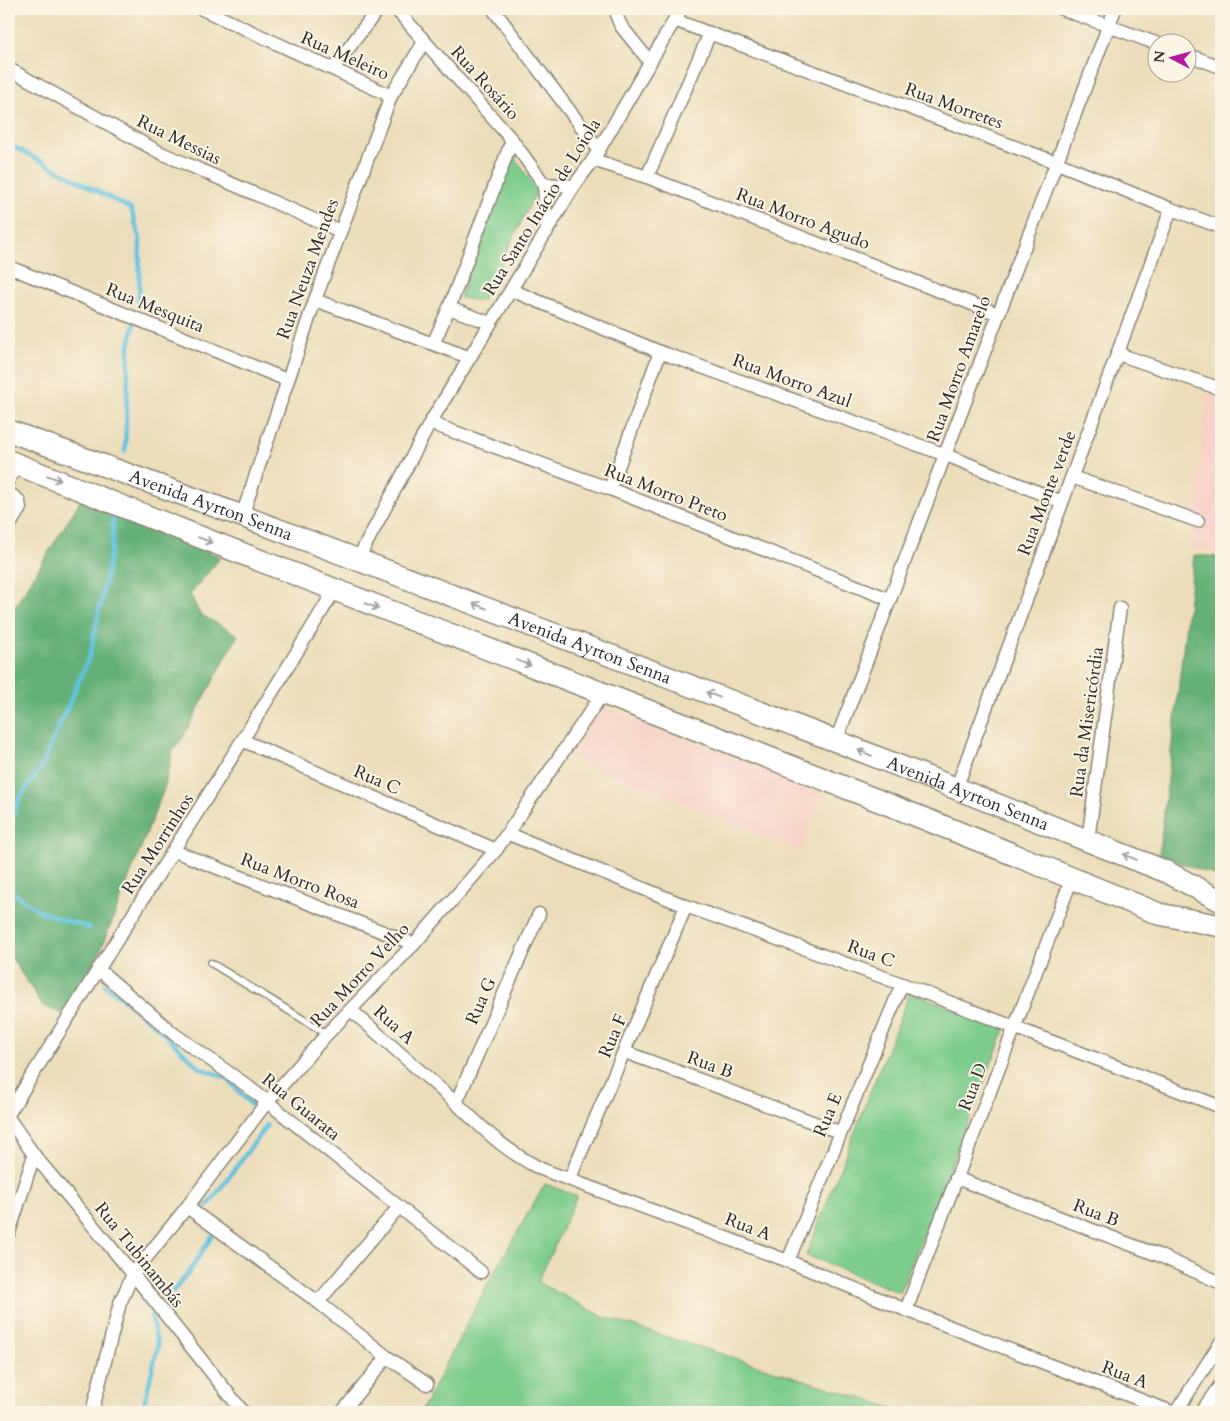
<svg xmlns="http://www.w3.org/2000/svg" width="1230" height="1421" font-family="Cardo,serif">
<rect width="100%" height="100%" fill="#fcf5e5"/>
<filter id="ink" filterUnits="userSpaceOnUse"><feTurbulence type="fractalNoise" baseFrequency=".02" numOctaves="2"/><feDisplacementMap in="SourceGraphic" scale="10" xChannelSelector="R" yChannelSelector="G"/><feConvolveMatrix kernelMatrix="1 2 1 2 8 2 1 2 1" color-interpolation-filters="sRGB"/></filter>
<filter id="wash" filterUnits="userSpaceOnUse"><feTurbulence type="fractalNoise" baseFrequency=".0096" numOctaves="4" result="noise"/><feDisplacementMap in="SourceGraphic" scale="20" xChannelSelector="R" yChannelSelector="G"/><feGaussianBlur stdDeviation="1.12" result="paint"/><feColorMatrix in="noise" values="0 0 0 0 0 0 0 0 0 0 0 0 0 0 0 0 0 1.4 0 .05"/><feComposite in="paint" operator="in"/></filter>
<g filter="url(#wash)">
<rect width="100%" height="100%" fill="#ecdebb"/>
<!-- built -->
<g fill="#f7d1c8">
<path d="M1207,393L1221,398V553L1191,548Z"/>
<path d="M602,705L823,794L801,851L570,758Z"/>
</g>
<!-- green -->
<g fill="#7ccc8c" stroke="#547c5c">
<path d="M510,151L537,190L482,301L460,298Z"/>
<path d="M910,992L1005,1029L900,1293L806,1255Z"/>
<path d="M545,1184L577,1196L538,1282L604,1317L906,1412H421L488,1283Z"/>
</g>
<!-- forest -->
<g fill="#65b078" stroke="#486e52">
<path d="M82,498L221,557L190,594L200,614L238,635L182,739L173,750L164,789L100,952L63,1014L43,1006L9,954V616Z"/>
<path d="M1194,555L1221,557V878L1159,855Z"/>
</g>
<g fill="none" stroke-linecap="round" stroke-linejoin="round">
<!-- stream -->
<g stroke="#60c3de" stroke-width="4.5">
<path d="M9,144L131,209L140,239L139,302"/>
<path d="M125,451L129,347L134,324"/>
<path d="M9,827L20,797L41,768L90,655L113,541V514"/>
<path d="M9,888C34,914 56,917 90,928"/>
<path d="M105,985L157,1027L200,1068L227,1078L251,1105"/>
<path d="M207,1207L267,1125"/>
<path d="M173,1291L190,1271L212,1236"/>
<path d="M142,1412L158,1346L151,1316"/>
</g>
</g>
</g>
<g filter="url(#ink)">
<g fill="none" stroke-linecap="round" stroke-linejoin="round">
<defs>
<path id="service" d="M211,963L327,1034"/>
<g id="minor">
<path d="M202,9L391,96"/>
<path d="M396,9L512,140L544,184L547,232"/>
<path d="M493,9L599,150"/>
<path d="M1062,9L1158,44"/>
<path d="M617,17L621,26L650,62"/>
<path d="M674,20L1055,162L1171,209L1221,227"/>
<path d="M1188,55L1221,67"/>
<path d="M9,69L159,152L340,231"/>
<path d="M333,69L378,9"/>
<path d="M593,160L647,177L998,314"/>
<path d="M647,177L710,33"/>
<path d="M544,184L574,186"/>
<path d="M9,267L287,380"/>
<path d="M511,290L660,352L946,455L1062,502"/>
<path d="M315,300L468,357"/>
<path d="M449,308L490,323"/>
<path d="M434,342L449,308L512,140"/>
<path d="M1118,354L1221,389"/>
<path d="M430,423L610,489L889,599"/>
<path d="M1072,477L1198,521"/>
<path d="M9,480L16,464"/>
<path d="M610,489L660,352"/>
<path d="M9,493L19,501L20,508L9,526"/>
<path d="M242,516L315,300L391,96L424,42"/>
<path d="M358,559L430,423L574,186L593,160L681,9"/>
<path d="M244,741L496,850"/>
<path d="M836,741L1115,9"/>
<path d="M956,789L1171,209"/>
<path d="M509,834L686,906L902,984L1221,1107"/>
<path d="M1088,840L1120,608"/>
<path d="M174,851L414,944"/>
<path d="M98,969L174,1034L246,1085L481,1272"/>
<path d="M351,1010C385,1040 420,1071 454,1101C485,1130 502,1149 541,1169L788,1261L906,1310L1172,1412"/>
<path d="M625,1052L839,1132"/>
<path d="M456,1103L539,914"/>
<path d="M9,1113C116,939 228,767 334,591"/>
<path d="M9,1119L34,1155L133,1274L243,1412"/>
<path d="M570,1178L686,906"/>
<path d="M956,1178L1158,1255L1221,1283"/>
<path d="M187,1207L318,1302L387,1357L427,1384"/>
<path d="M9,1233L34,1155"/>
<path d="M788,1261L902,984"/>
<path d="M318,1302L398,1208"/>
<path d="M906,1310L1072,878"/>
<path d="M92,1412L120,1303L133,1274L187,1207L267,1102L327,1034L414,944L496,850L603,693"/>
<path d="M342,1412L387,1357"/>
<path d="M1176,1412L1221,1342"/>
<path d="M1201,1412L1221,1384"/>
</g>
<g id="primary">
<path id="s1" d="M9,431L242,516L836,741L1167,872L1221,901"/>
<path d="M9,461C391,616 779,756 1159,914L1221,926"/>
</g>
</defs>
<!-- service casing -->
<use href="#service" stroke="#8c8473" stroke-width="9"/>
<!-- minor casing -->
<use href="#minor" stroke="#8c8473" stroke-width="15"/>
<!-- primary casing -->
<use href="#primary" stroke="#8c8473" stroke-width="24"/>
<!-- service -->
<use href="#service" stroke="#fff" stroke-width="6"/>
<!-- minor -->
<use href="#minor" stroke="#fff" stroke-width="12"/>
<!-- primary -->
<use href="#primary" stroke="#fff" stroke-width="21"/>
</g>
<!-- one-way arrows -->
<defs><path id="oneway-shaft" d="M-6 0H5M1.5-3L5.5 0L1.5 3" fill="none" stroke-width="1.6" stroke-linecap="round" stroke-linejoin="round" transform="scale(1.25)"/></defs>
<g stroke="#a0a0a0">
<use href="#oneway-shaft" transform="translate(54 478) rotate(21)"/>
<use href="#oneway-shaft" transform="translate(205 540) rotate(22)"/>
<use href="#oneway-shaft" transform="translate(372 606) rotate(21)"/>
<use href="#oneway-shaft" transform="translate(480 606) rotate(-159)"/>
<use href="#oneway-shaft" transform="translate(524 663) rotate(21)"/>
<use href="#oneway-shaft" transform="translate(713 695) rotate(-159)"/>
<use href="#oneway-shaft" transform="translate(865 753) rotate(-158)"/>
<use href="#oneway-shaft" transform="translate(1130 857) rotate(-158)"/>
</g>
</g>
<g text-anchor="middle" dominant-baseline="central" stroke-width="4" stroke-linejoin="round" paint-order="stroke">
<!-- street labels -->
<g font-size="18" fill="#2b2b2b" stroke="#fcf5e5">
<text transform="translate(345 56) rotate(24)">Rua Meleiro</text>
<text transform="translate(485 83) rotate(48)">Rua Rosário</text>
<text transform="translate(954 106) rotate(20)">Rua Morretes</text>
<text transform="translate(179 140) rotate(26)">Rua Messias</text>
<text transform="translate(542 207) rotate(-58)">Rua Santo Inácio de Loiola</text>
<text transform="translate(803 219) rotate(21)">Rua Morro Agudo</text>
<text transform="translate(308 269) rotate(-70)">Rua Neuza Mendes</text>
<text transform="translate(155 308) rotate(22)">Rua Mesquita</text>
<text transform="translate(959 369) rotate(-70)">Rua Morro Amarelo</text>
<text transform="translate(792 381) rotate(20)">Rua Morro Azul</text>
<text transform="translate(666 493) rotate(21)">Rua Morro Preto</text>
<text transform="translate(1047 493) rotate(-69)">Rua Monte verde</text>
<text stroke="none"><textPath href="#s1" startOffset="215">Avenida Ayrton Senna</textPath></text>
<text stroke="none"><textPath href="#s1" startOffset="620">Avenida Ayrton Senna</textPath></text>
<text transform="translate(1087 722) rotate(-82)">Rua da Misericórdia</text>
<text transform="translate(377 780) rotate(23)">Rua C</text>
<text stroke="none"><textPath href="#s1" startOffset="1025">Avenida Ayrton Senna</textPath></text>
<text transform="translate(158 844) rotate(-57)">Rua Morrinhos</text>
<text transform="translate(300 881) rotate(21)">Rua Morro Rosa</text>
<text transform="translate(871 954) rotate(20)">Rua C</text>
<text transform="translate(360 975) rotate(-47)">Rua Morro Velho</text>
<text transform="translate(481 1001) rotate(-66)">Rua G</text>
<text transform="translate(394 1025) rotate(42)">Rua A</text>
<text transform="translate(613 1036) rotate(-67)">Rua F</text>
<text transform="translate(710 1065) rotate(20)">Rua B</text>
<text transform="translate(973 1087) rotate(-69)">Rua D</text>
<text transform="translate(301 1107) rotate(39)">Rua Guarata</text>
<text transform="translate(828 1115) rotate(-67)">Rua E</text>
<text transform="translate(1096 1213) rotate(21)">Rua B</text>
<text transform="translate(748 1227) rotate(21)">Rua A</text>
<text transform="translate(139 1255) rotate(51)">Rua Tubinambás</text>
<text transform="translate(1125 1375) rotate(21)">Rua A</text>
</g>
</g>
<!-- margin -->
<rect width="1230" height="1421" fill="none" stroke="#fcf5e5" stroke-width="30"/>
<!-- north arrow -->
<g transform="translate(1172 58) rotate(276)"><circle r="24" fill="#fcf5e5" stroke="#a8a49b"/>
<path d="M0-4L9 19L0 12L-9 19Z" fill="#b5179e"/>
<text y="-8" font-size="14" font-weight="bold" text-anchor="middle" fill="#2b2b2b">N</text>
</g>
</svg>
